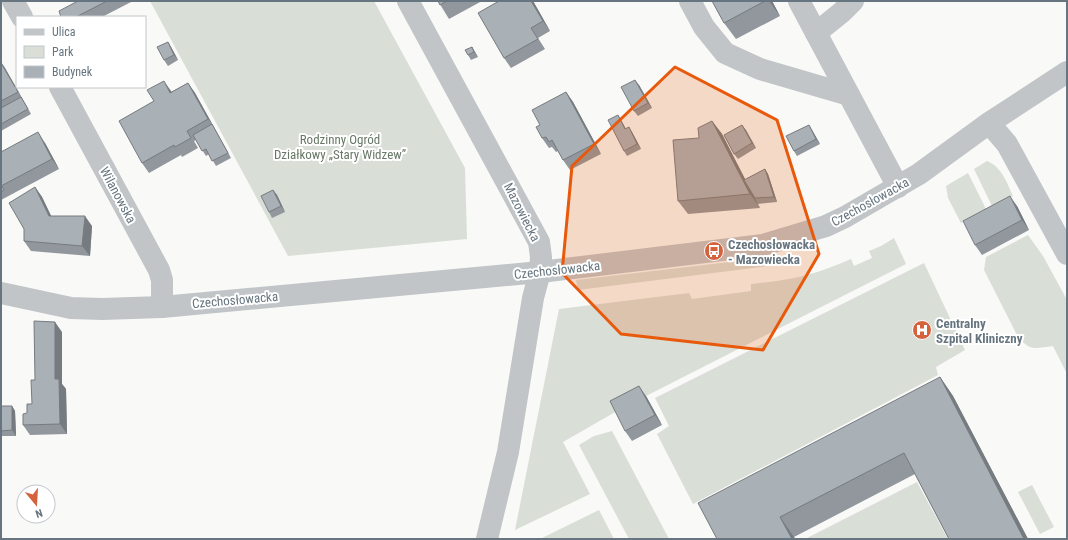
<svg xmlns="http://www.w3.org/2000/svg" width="1068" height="540" font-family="'Roboto Condensed',sans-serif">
<rect width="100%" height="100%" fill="#f9f9f7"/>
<!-- green -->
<g fill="#d9ded7">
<path d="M150,1H374L465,168L467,239L288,256Z"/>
<path d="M987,161C1002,167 1007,183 1013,196L992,206L974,169Z"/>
<path d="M968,173L986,209L961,223L948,198L946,186Z"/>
<path d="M1028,235L1043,256L1067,300V374L1053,346C1035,348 1031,352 1018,337L984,270L986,257Z"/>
<path d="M894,238L906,264L646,396L617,411L563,442L590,494L515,530L559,309L689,293L692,299L751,291V284C770,282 788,280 807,275C822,271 837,265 851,259L854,266L872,258L869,251L881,246Z"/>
<path d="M781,256L782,264L753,268L578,290L576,280Z"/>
<path d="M924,263L965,350L936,367L938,375L693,504L657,434L669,426L655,398Z"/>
<path d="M612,431L669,539H629L579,445L594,436Z"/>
<path d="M917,482L948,539H805Z"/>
<path d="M1032,485L1054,527L1040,534L1018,492Z"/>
<path d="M599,510L614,539H540Z"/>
</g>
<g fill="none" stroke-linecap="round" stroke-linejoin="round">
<!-- minor -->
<g stroke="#c1c5c8" stroke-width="22">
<path d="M13,1L22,17"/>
<path d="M408,1L526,218L539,242L541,257L540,272L533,298L508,452L487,539"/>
<path d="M690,1L704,27L725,53L760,69L849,95"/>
<path d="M799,1L898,187"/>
<path d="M816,33L842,12L853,1"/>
<path d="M60,87L159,270L162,280V307"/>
<path d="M989,123L1007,144L1067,254"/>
<path d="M1,293L71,308L102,309L162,307L540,272L763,245L826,226L845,217L919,174L989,123L1067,72"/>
</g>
</g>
<!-- wall -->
<g fill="#91979d">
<path d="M78,1H133L102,17H61Z"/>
<path d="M438,1H482L449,19Z"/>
<path d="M499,1H533L550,31L538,38L545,49L511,68L504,58Z"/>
<path d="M712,1H772L780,16L736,39L724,23Z"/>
<path d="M168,42L171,47L178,60L168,66L164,60Z"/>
<path d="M472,47L478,57L471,60L468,55Z"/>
<path d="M1,62L5,68L31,114L1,131Z"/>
<path d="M188,83L195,93L231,158L216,166L209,154L206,156L196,140L194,141L198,148L182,157L181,155L149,173L142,163L171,92Z"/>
<path d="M639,85L652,108L638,116L634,111Z"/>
<path d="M566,92L573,102L601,154L570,170L563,160L558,151L556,152L552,147L549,148L542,138L540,125Z"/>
<path d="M618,115L621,120L626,129L632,132L641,149L627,156L624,151Z"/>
<path d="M712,121L722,134L745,180L765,169L768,174L777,202L758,204L755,199L760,208L688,214L678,201L699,138Z"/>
<path d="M742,125L756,148L738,159L734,154Z"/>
<path d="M809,125L812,130L820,144L797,156L794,151Z"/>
<path d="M45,143L59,169L1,200V152Z"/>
<path d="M35,187L42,197L51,216L92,226L90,256L31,251L24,241Z"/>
<path d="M273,190L277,195L285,212L272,218L269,212Z"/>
<path d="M1017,206L1029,230L982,255L975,245Z"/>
<path d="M62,332V384L66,389L67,434L30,435L23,425L32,404L35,380Z"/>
<path d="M940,377L953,396L1028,539H949L915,474L794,537L795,539H717Z"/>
<path d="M646,396L662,425L632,441L625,431Z"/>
<path d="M1,406H12L15,411L16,436H1Z"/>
</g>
<!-- shaded-wall -->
<g fill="#767b7f">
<path d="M531,1H533L550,31L543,21Z"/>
<path d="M769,1H772L780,16Z"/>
<path d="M168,42L171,47L178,60L174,55Z"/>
<path d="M472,47L478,57L474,52Z"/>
<path d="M1,62L5,68L31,114L18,92Z"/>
<path d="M635,80L639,85L652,108L648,103Z"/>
<path d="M164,81L171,91L177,103L170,93Z"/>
<path d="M188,83L195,93L231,158L228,153L212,124L208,119Z"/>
<path d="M566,92L573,102L601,154L594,144Z"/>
<path d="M618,115L621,120L629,135L625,129Z"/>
<path d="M712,121L722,134L760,208L750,194Z"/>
<path d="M742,125L746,130L756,148L752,143Z"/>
<path d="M809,125L812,130L820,144L816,139Z"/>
<path d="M629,127L632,132L641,149L637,144Z"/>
<path d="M38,132L45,143L59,169L52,159Z"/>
<path d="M765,169L768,174L777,202L774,197Z"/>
<path d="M35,187L42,197L56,226L49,216Z"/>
<path d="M273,190L277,195L285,212L281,206Z"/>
<path d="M1010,196L1017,206L1029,230L1022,220Z"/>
<path d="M85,216L92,226L90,256L82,246Z"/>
<path d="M55,322L62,332V384L66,389L67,434L60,424L55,379Z"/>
<path d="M940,377L953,396L1028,539H1024Z"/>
<path d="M639,386L646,396L662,425L655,415Z"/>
<path d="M12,406L15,411L16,436L12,430Z"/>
<path d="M780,517L794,537L795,539H792Z"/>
</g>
<!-- building -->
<g fill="#a9b0b6" stroke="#767b7f">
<path d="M78,1H107L76,17H61L59,11Z"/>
<path d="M438,1H447L440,5Z"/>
<path d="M499,1H531L543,21L531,28L538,39L504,58L478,13Z"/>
<path d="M712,1H765L724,23Z"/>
<path d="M168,42L174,55L164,60L157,47Z"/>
<path d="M472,47L474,52L468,55L465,50Z"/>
<path d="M1,63L18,92L1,101Z"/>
<path d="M635,80L648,103L634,111L621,87Z"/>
<path d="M164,81L170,93L188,83L208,119L187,131L191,138L175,147L174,145L142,163L119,121L154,101L147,90Z"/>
<path d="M566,92L594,144L563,160L552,140L549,142L546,137L542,138L536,127L540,125L532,110Z"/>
<path d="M21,97L28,109L1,124V108Z"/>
<path d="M618,115L625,129L629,127L637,144L624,151L608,120Z"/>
<path d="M712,121L750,194L678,201L673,140L699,138L698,128Z"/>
<path d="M212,124L228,153L212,161L206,149L202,151L193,135Z"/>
<path d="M742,125L752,143L734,154L724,135Z"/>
<path d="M809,125L816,139L794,151L786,136Z"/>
<path d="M38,132L52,159L1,186V152Z"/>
<path d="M765,169L774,197L755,198L744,180Z"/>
<path d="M1,185L4,190L1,192Z"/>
<path d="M35,187L49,216H85L82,246L24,241V229L9,203Z"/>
<path d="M273,190L281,206L269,212L261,196Z"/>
<path d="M1010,196L1022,220L975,245L963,221Z"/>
<path d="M34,321L55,322V379H59L60,424L23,425V414L27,413V404H32L31,380H35Z"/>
<path d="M940,377L1024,539H949L904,453L780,517L792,539H717L698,503Z"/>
<path d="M639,386L655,415L625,431L610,401Z"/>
<path d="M1,406H12V430L1,431Z"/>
</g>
<!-- marked area -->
<path fill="#e8590c" fill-opacity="0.2" stroke="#e8590c" stroke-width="3" stroke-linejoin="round" d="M675,67L777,120L819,254L763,350L621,334L562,273L572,166Z"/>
<!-- icons -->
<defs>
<symbol id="bus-disc" viewBox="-11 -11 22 22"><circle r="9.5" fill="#d3623d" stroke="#fff"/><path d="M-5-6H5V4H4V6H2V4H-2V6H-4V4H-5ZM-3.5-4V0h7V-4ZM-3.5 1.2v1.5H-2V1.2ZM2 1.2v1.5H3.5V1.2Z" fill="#fff"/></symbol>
<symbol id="hospital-disc" viewBox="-11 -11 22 22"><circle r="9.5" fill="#d3623d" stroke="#fff"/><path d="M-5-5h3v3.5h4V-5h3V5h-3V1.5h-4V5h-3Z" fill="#fff"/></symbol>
</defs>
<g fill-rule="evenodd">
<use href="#bus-disc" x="703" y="240" width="22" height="22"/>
<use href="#hospital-disc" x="911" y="319" width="22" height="22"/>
</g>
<g text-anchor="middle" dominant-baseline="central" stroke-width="4" stroke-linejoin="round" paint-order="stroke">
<!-- park labels -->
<g font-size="13" fill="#687866" stroke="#fff">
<text x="340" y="139">Rodzinny Ogród<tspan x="340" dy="15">Działkowy „Stary Widzew”</tspan></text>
</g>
<!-- street labels -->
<g font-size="13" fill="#66757f" stroke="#fff">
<text transform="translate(118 195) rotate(62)">Wilanowska</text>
<text transform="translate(870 202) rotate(-29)">Czechosłowacka</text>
<text transform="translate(522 212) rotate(63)">Mazowiecka</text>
<text transform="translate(557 270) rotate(-6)">Czechosłowacka</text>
<text transform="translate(235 300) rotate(-5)">Czechosłowacka</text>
</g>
<!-- poi labels -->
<g font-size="13" font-weight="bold" fill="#66757f" stroke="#fff" text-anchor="start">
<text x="728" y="244">Czechosłowacka<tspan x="728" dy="15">- Mazowiecka</tspan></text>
<text x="936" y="323">Centralny<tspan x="936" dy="15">Szpital Kliniczny</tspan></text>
</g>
</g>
<!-- border -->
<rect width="1068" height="540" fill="none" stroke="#66757f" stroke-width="4"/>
<!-- legend -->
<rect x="16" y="16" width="130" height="72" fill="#ffffff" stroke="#c2c8cc"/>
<rect x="24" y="29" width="20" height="6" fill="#c1c5c8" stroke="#c2c8cc"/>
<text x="52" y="36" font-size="12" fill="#66757f">Ulica</text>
<rect x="24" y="46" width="20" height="12" fill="#d9ded7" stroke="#c2c8cc"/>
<text x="52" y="56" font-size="12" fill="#66757f">Park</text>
<rect x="24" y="66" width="20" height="12" fill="#a9b0b6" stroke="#c2c8cc"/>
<text x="52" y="76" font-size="12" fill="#66757f">Budynek</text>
<!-- north arrow -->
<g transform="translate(36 504) rotate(162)"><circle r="19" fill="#ffffff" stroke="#c2c8cc"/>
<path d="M0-3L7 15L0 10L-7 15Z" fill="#d3623d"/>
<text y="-6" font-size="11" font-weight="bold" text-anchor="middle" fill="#66757f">N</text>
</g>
</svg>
